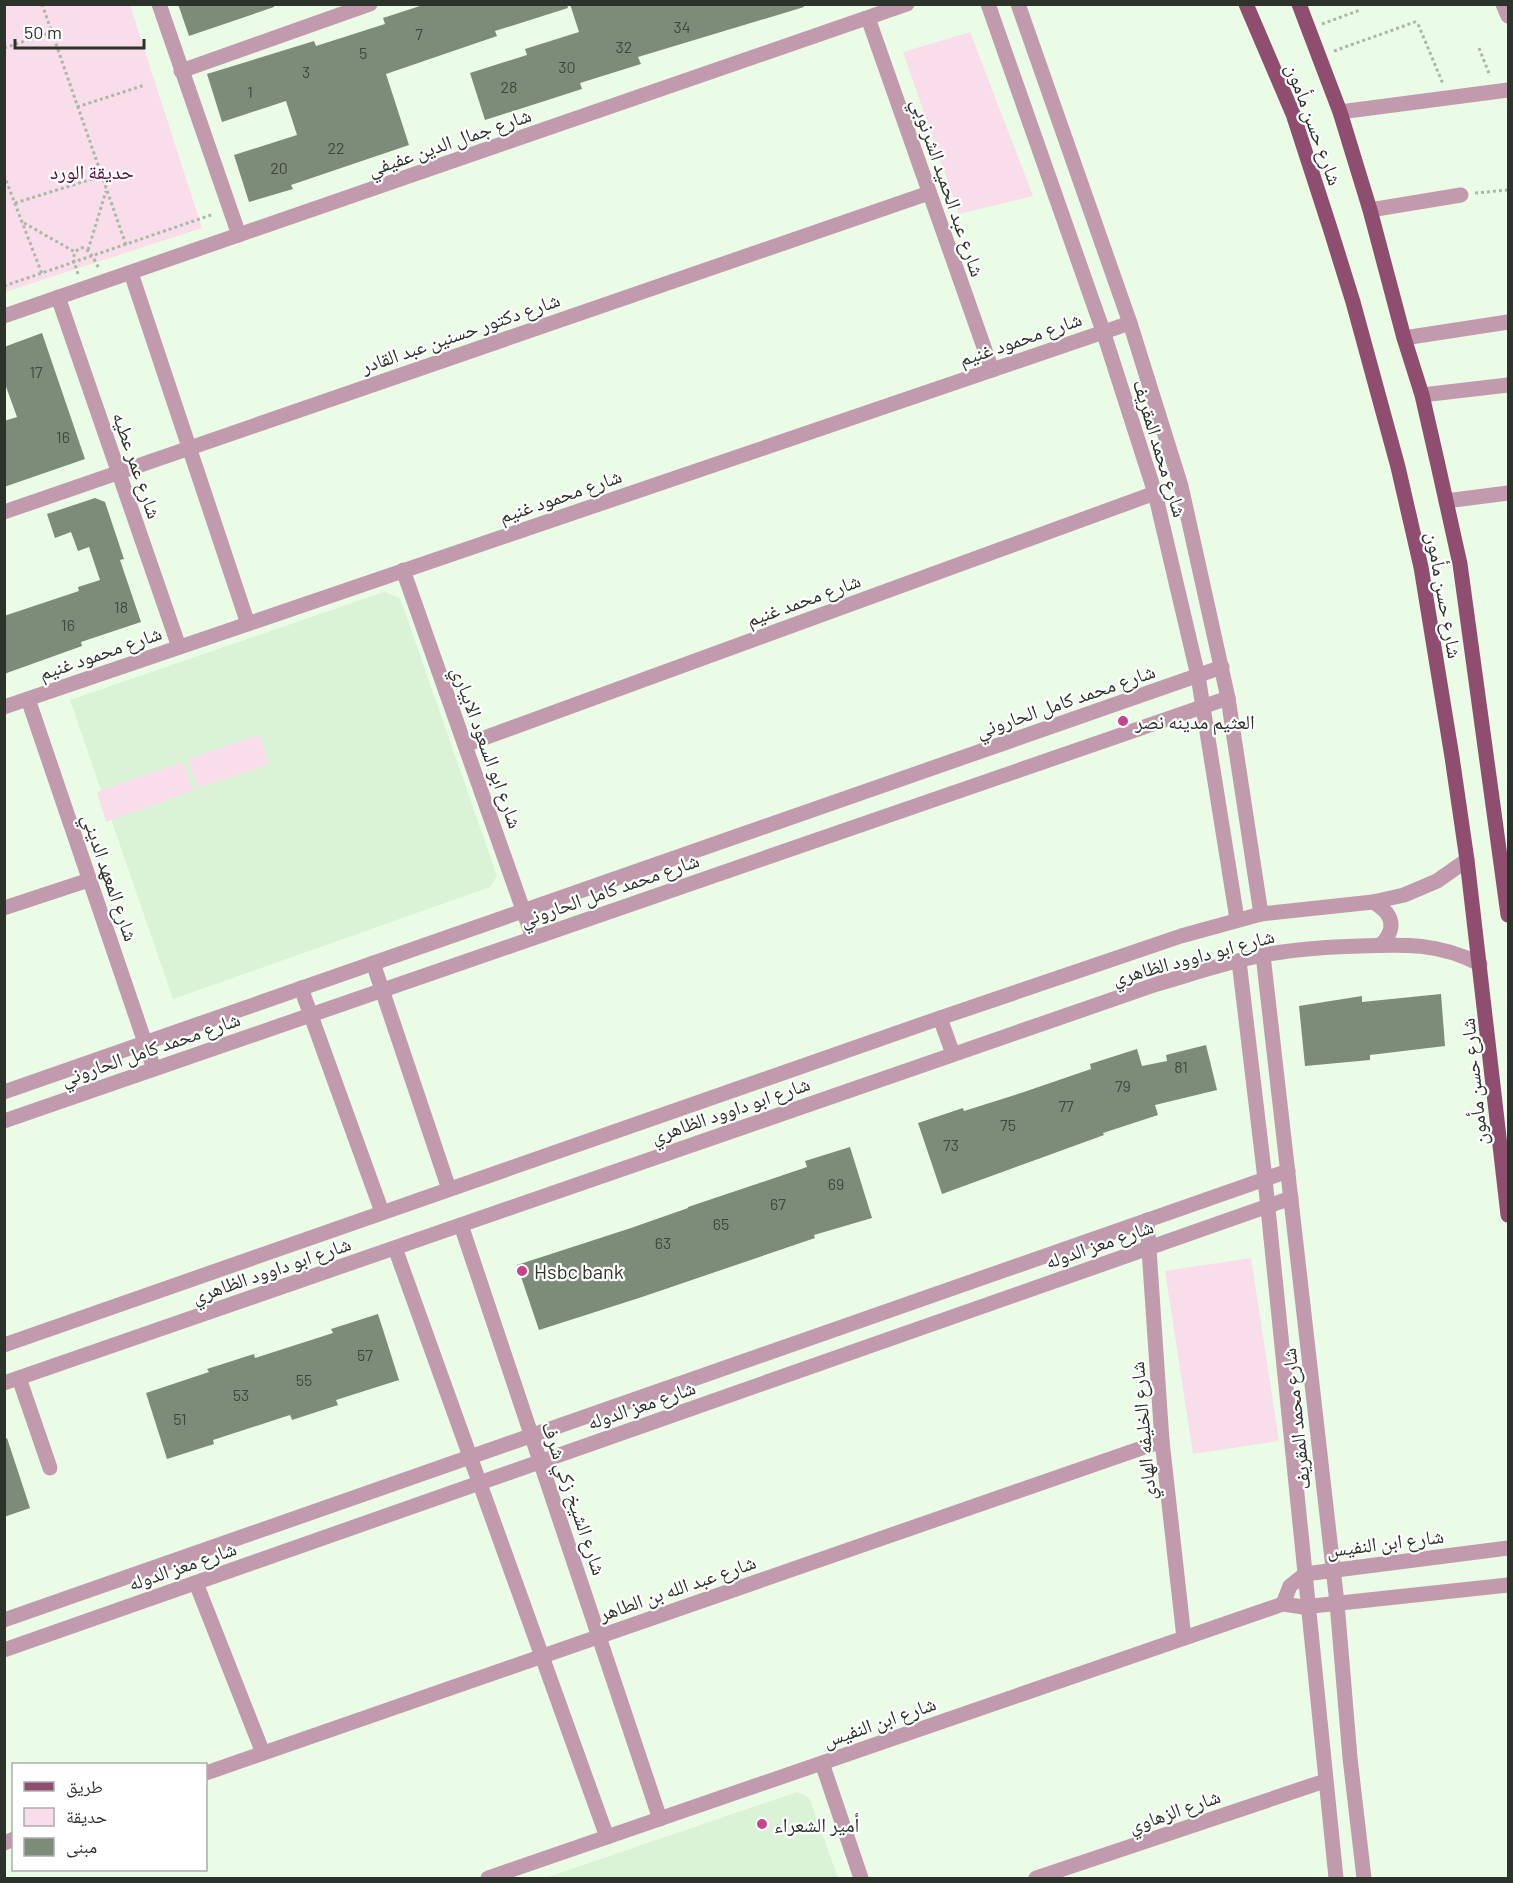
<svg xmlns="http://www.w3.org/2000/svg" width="1513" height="1883" font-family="Barlow,'Noto Naskh Arabic',sans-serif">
<rect width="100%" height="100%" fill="#eafce5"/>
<!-- built -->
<g fill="#daf2d6">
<path d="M384,592L400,598L497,876L490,887L173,999L70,700Z"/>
<path d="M797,1792L806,1796L810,1800L838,1878H545Z"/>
</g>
<!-- green -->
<g fill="#f9ddea">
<path d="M4,5H130L202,228L5,292Z"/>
<path d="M970,32L1033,196L959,214L903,52Z"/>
<path d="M259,735L269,764L198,788L188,759Z"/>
<path d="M183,762L193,791L106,822L97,792Z"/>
<path d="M1251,1258L1279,1441L1193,1454L1165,1271Z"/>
</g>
<!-- building -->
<g fill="#7c8c78">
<path d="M178,4H274V7L189,36Z"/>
<path d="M426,4H567L568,8L495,31L497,36L386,74L409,145L291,185L293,189L249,202L234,155L297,135L286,101L222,122L207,74L314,41L316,46L385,24L383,18Z"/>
<path d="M570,4H803L804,7L638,57L641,64L580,83L582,89L485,120L470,73L527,55L525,49L579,32Z"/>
<path d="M42,333L85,459L4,487V421L17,417L4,381V347Z"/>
<path d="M95,498L105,502L124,559L120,560L141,622L81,642L82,646L4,674V616L79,591L78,587L100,580L89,547L78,551L71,532L55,538L47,514Z"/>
<path d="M1441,994L1445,1046L1370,1055V1060L1305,1066L1299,1006L1362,996V1002Z"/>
<path d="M1206,1045L1217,1090L1155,1105L1158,1115L1103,1133L1104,1135L942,1194L918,1123L963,1108L964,1111L1021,1093L1091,1069L1090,1064L1137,1049L1142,1066L1167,1061L1166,1055Z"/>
<path d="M850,1147L872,1218L814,1235L815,1238L642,1297L539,1330L517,1265L631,1228L688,1208V1207L807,1167L805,1161Z"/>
<path d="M378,1314L399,1380L336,1400L338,1405L292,1420L290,1415L213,1440L214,1444L167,1459L146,1393L209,1372L207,1369L254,1354L255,1358L333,1333L331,1329Z"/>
<path d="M7,1438L30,1508L4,1517V1439Z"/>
</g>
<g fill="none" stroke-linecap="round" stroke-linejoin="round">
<!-- path -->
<g stroke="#aab9a7" stroke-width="3" stroke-dasharray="3 3" stroke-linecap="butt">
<path d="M42,4L126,245"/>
<path d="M1322,24L1360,10"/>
<path d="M4,48L52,32"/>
<path d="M1479,48L1490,76"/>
<path d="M1334,51L1415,22L1418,24L1443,84"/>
<path d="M77,107L145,85"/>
<path d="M4,175L42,274"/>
<path d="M1475,193L1508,190"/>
<path d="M15,203L102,176"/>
<path d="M24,223L75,252"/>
<path d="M88,250L106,191"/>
<path d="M78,274L73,258C82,234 94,258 99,269"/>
<path d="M4,286L214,214"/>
</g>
<!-- minor -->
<g stroke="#c19aad" stroke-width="15">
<path d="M159,4L239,235"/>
<path d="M988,4L1103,331L1155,493L1198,676L1237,919"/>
<path d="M1018,4L1130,323L1181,486L1228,698L1261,914"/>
<path d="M1503,4L1508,16"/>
<path d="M868,18L992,370"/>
<path d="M181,71L370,4"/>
<path d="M1340,112L1508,90"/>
<path d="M1370,210L1461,195"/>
<path d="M131,273L248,624"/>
<path d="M58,297L179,647"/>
<path d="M4,316L907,4"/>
<path d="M1404,338L1508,322"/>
<path d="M1422,395L1508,385"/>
<path d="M1446,501L1508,493"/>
<path d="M4,512L929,193"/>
<path d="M403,570L533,938"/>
<path d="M28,699L154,1069"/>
<path d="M4,707L1130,323"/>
<path d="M465,745L1155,493"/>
<path d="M1373,902C1392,913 1398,927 1381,945"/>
<path d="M4,908L89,880"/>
<path d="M1263,955L1337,1603L1350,1758L1364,1878"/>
<path d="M1239,961L1265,1179L1336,1878"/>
<path d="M373,963L449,1189"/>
<path d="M301,988L382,1212"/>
<path d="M940,1018L953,1054"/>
<path d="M4,1092L1222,667"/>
<path d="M4,1121L1228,698"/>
<path d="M1147,1220L1162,1441L1184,1638"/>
<path d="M461,1225L660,1819"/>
<path d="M395,1248L607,1837"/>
<path d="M4,1345L940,1018L1181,936L1261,914L1373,902L1404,895L1437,881L1467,860"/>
<path d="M19,1378L50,1468"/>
<path d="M4,1383L1157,984C1192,974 1227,962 1263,955C1295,949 1327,947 1360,946C1405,944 1439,943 1480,964"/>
<path d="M196,1583L263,1753"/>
<path d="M1283,1604L1290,1586L1305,1574L1508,1548"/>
<path d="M4,1620L1288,1171"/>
<path d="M4,1650L1291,1198"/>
<path d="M822,1763L861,1878"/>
<path d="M206,1773L1162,1441"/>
<path d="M4,1843L14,1839"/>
<path d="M488,1878L1283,1604L1303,1607L1508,1585"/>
<path d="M1036,1878L1325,1781"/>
</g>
<!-- major -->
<g stroke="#8f4d70" stroke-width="15">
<path d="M1246,4L1293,114L1330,228L1353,302L1398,467L1421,567L1452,757L1467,860L1508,1215"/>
<path d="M1299,4L1340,112L1370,210L1404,338L1422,395L1438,465L1460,564L1508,915"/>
</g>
</g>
<!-- markers -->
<g fill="#c4448e" stroke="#fff" stroke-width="2">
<circle cx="1123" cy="721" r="6"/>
<circle cx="522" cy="1271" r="6"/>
<circle cx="762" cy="1824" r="6"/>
</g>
<g text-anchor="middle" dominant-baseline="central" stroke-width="4.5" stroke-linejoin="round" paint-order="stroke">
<!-- number labels -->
<g font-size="16" fill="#40493e">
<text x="682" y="26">34</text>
<text x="419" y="33">7</text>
<text x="624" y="46">32</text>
<text x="363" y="52">5</text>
<text x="567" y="66">30</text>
<text x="306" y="71">3</text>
<text x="509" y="86">28</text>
<text x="250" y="91">1</text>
<text x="336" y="147">22</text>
<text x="279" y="167">20</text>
<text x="36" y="371">17</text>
<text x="63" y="436">16</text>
<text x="121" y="606">18</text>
<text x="68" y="624">16</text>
<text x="1181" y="1066">81</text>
<text x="1123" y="1085">79</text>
<text x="1066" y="1105">77</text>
<text x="1008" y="1124">75</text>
<text x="951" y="1144">73</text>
<text x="836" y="1183">69</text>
<text x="778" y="1203">67</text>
<text x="721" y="1223">65</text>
<text x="663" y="1242">63</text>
<text x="365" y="1354">57</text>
<text x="304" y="1379">55</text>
<text x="241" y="1394">53</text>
<text x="180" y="1418">51</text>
</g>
<!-- street labels -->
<g font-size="20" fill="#2c332b" stroke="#fff">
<text transform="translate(1315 124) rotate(70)">شارع حسن مأمون</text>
<text transform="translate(449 141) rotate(-19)">شارع جمال الدين عفيفي</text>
<text transform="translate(949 187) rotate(71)">شارع عبد الحميد الشرنوبي</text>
<text transform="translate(460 332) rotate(-19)">شارع دكتور حسنين عبد القادر</text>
<text transform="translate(1020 338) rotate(-19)">شارع محمود غنيم</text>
<text transform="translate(1161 448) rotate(73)">شارع محمد المقريف</text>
<text transform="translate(138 465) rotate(71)">شارع عمر عطيه</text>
<text transform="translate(560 495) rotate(-19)">شارع محمود غنيم</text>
<text transform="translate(1445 595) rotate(80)">شارع حسن مأمون</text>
<text transform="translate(803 599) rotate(-20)">شارع محمد غنيم</text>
<text transform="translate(100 652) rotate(-19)">شارع محمود غنيم</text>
<text transform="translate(1065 700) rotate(-19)">شارع محمد كامل الحاروني</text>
<text transform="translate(488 747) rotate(70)">شارع ابو السعود الابياري</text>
<text transform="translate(111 877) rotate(71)">شارع المعهد الديني</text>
<text transform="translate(609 889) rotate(-19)">شارع محمد كامل الحاروني</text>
<text transform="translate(1193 956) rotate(-15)">شارع ابو داوود الظاهري</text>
<text transform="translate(150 1048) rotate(-19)">شارع محمد كامل الحاروني</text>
<text transform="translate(1473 1082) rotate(-96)">شارع حسن مأمون</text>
<text transform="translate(730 1109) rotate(-19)">شارع ابو داوود الظاهري</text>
<text transform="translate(1099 1243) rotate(-19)">شارع معز الدوله</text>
<text transform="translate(271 1269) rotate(-19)">شارع ابو داوود الظاهري</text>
<text transform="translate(641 1404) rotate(-19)">شارع معز الدوله</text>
<text transform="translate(1295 1419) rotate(-96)">شارع محمد المقريف</text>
<text transform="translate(1142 1431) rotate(-95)">شارع الخليفه الهادي</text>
<text transform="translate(575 1498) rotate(71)">شارع الشيخ زكي شرف</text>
<text transform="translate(1385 1542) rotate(-7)">شارع ابن النفيس</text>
<text transform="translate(182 1565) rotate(-19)">شارع معز الدوله</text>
<text transform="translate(677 1587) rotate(-19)">شارع عبد الله بن الطاهر</text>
<text transform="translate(879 1721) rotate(-19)">شارع ابن النفيس</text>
<text transform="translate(1174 1810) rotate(-19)">شارع الزهاوي</text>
</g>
<!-- park labels -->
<g font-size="20" fill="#56093a" stroke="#fff">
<text x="92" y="171">حديقة الورد</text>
</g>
<!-- poi labels -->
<g font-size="20" fill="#2c332b" stroke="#fff" text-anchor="start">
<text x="1135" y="721">العثيم مدينه نصر</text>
<text x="534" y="1271">Hsbc bank</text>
<text x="774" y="1824">أمير الشعراء</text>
</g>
</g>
<!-- border -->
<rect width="1513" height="1883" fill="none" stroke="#2c332b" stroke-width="12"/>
<!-- legend -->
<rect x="12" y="1763" width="195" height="108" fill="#ffffff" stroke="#abadaa" stroke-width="1.5"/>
<rect x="24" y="1782" width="30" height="9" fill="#8f4d70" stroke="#abadaa" stroke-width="1.5"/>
<text x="66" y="1793" font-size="18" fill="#2c332b">طريق</text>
<rect x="24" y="1808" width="30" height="18" fill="#f9ddea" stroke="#abadaa" stroke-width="1.5"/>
<text x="66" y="1823" font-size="18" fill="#2c332b">حديقة</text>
<rect x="24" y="1838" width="30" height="18" fill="#7c8c78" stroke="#abadaa" stroke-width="1.5"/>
<text x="66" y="1853" font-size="18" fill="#2c332b">مبنى</text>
<!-- scale -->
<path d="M15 39v9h129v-9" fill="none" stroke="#2c332b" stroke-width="3"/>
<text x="24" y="39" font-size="18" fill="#2c332b" stroke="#ffffff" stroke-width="4.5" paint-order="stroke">50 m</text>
</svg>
